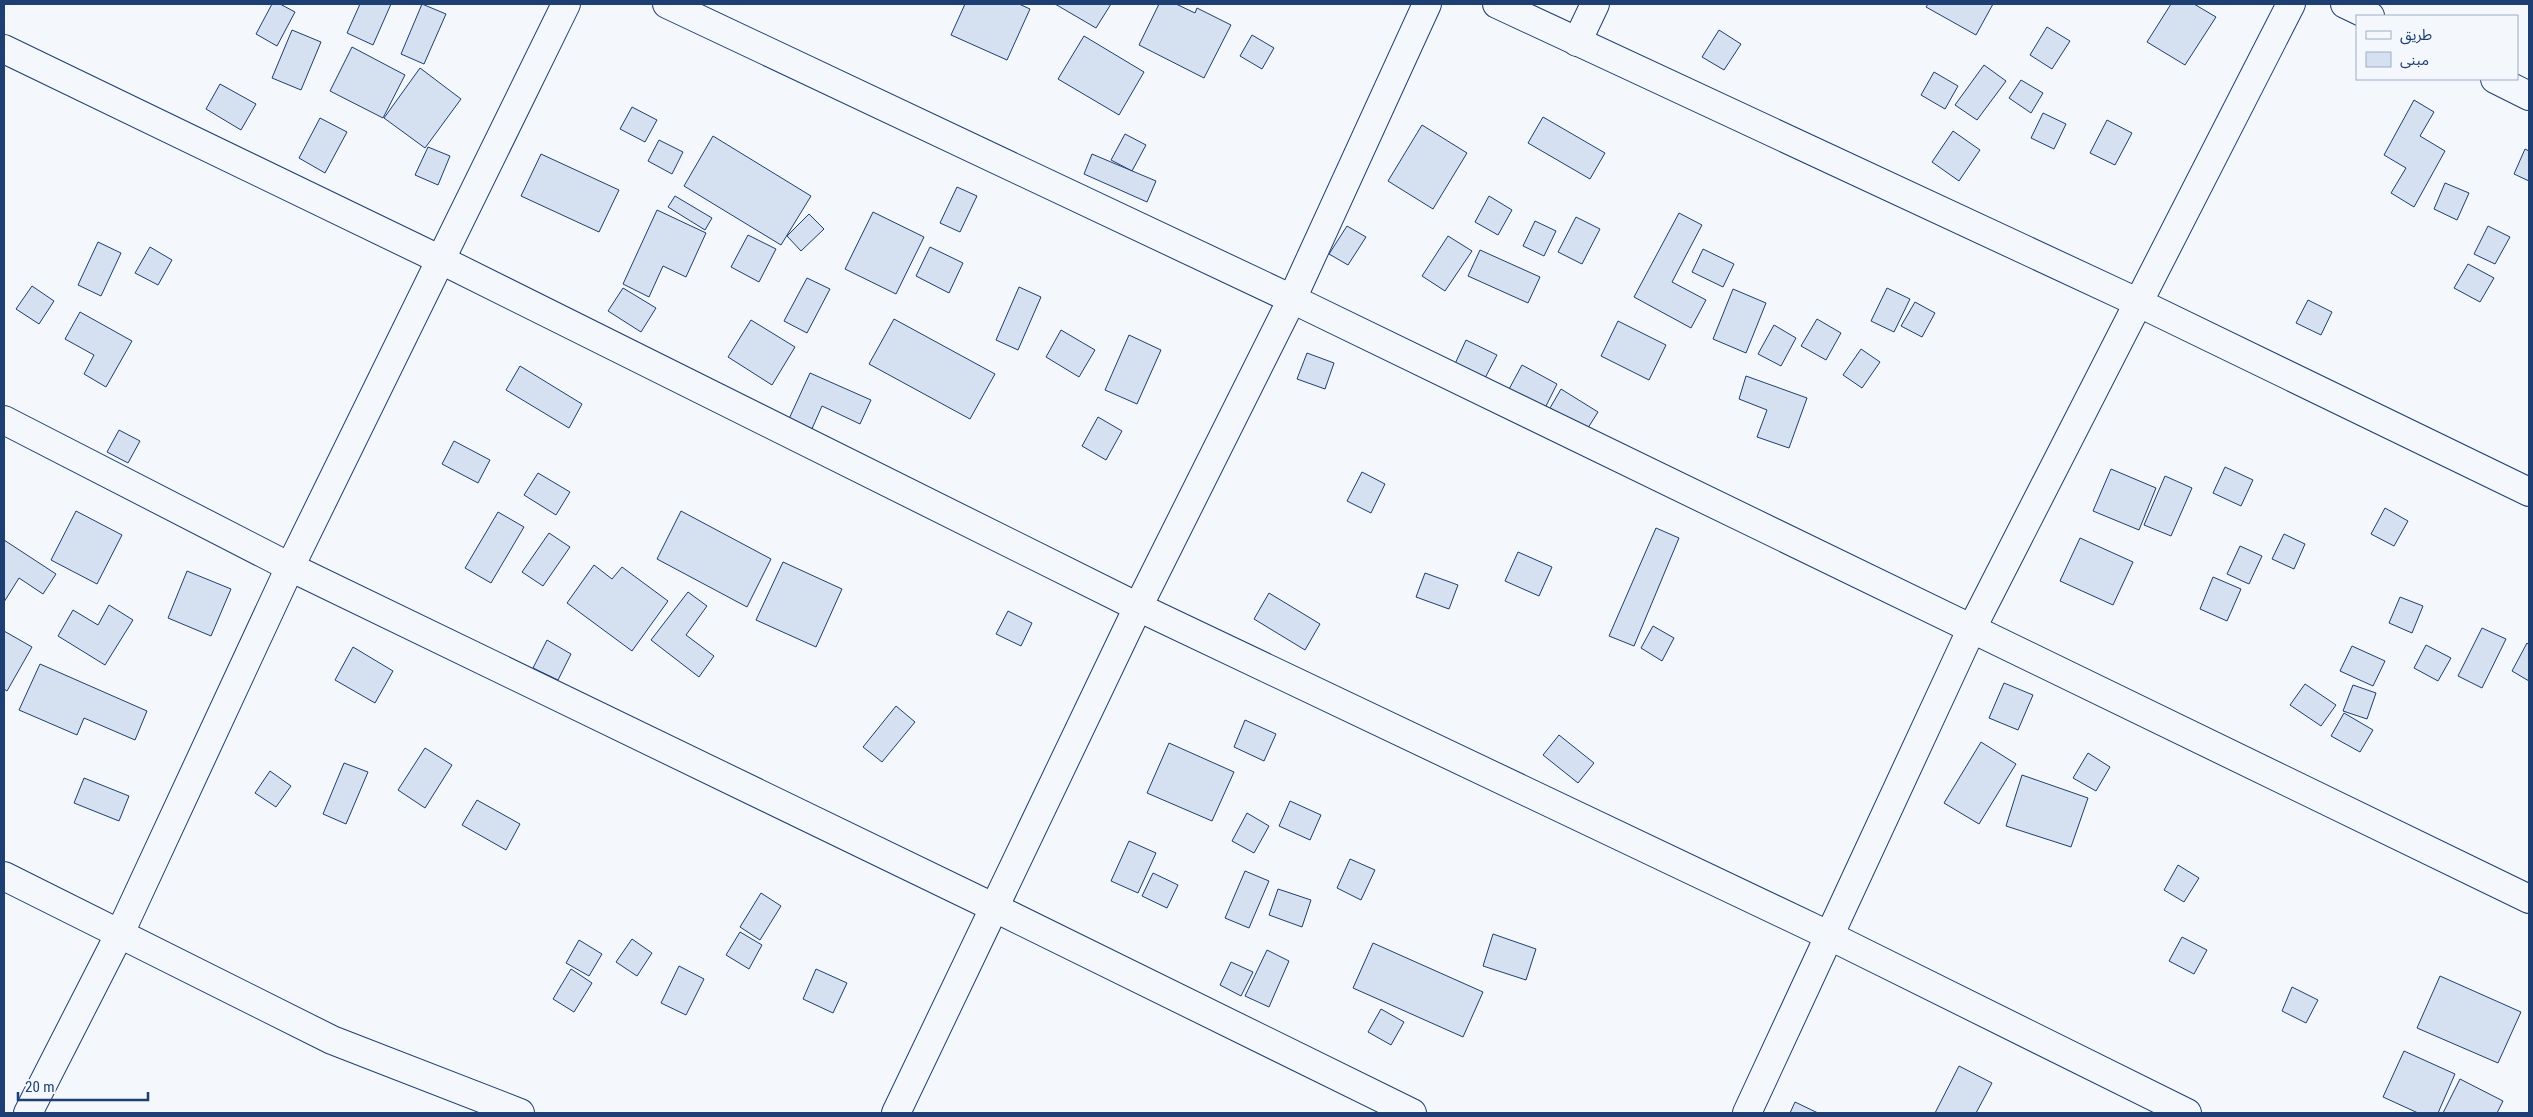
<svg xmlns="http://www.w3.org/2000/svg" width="2533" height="1117" font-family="'Roboto Condensed','Noto Sans Arabic',sans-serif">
<rect width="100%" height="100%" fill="#f4f7fb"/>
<!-- building -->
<g fill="#d5e0f0" stroke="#1d3f73">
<path d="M272,4H280L295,12L277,46L256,34Z"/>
<path d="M360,4H391L373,45L347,33Z"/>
<path d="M422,4L446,14L424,64L401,54Z"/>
<path d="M965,4H1019L1030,9L1007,60L951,35Z"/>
<path d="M1055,4H1111L1096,28Z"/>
<path d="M1159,4H1176L1195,13L1197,8L1231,25L1204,78L1139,45Z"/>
<path d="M1928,4H1993L1976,35L1926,7Z"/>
<path d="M2171,4H2194L2216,17L2185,65L2147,42Z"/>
<path d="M2047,27L2070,41L2052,69L2030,55Z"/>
<path d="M292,30L321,42L301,90L272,78Z"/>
<path d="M1719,30L1741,44L1724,70L1702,57Z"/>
<path d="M1252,35L1274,48L1262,69L1240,56Z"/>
<path d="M1084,36L1144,72L1119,115L1058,79Z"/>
<path d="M352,47L405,75L383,118L330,91Z"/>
<path d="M1984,65L2006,81L1977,120L1955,105Z"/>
<path d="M420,68L461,99L425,148L384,118Z"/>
<path d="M1934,72L1958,86L1945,109L1921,95Z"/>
<path d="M2021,80L2043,93L2031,113L2009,98Z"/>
<path d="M220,84L256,104L241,130L206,109Z"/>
<path d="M2414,100L2434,112L2420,136L2445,151L2414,207L2391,193L2406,168L2384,155Z"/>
<path d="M632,107L657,120L645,142L620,129Z"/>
<path d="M2043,113L2066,124L2054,149L2031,138Z"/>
<path d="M1543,117L1605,153L1590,179L1528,143Z"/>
<path d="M320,118L347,132L325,173L299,158Z"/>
<path d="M2107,120L2132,133L2115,165L2090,153Z"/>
<path d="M1422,125L1467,153L1433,209L1388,181Z"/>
<path d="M1953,131L1980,150L1959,181L1932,162Z"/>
<path d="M1125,134L1146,145L1132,171L1111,160Z"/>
<path d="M713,136L811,196L781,245L684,186Z"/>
<path d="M659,140L683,152L672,174L648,161Z"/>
<path d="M428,147L450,156L438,185L415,175Z"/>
<path d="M2525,149L2529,151V181L2514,174Z"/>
<path d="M541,154L619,190L599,232L521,196Z"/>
<path d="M1092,154L1156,181L1147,202L1084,174Z"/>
<path d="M2445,183L2469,193L2457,220L2434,209Z"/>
<path d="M957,187L977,196L960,232L940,223Z"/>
<path d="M675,196L712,218L705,230L668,207Z"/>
<path d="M1489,196L1512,210L1498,235L1475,222Z"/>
<path d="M657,210L706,233L686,277L663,266L649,297L623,284Z"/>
<path d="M873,212L924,237L896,294L845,269Z"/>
<path d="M1679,213L1702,225L1672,282L1706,300L1691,328L1634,297Z"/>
<path d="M809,214L824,229L801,251L787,236Z"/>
<path d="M1576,217L1600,229L1582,264L1558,252Z"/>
<path d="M1535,221L1556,231L1544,256L1523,246Z"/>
<path d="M1347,226L1366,237L1348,265L1329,254Z"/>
<path d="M2488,226L2510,237L2495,264L2474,254Z"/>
<path d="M748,235L776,249L759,282L731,267Z"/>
<path d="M1448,236L1472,251L1445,291L1422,276Z"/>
<path d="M98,242L121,253L101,296L78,285Z"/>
<path d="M150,247L172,260L158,285L135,273Z"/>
<path d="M930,247L963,263L949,293L916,276Z"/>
<path d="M1703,249L1734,264L1723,287L1692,272Z"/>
<path d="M1480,250L1540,277L1528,303L1468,276Z"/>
<path d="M2468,264L2494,278L2480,302L2454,288Z"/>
<path d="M807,278L830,289L807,333L784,321Z"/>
<path d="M32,286L54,301L39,324L16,309Z"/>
<path d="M1019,287L1041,297L1018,350L996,340Z"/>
<path d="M623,288L656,308L641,332L608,311Z"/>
<path d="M1887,288L1910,299L1894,332L1871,321Z"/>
<path d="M1733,289L1766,303L1746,353L1713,339Z"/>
<path d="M2308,300L2332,312L2321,335L2296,323Z"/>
<path d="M1915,302L1935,313L1922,337L1901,326Z"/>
<path d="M80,312L132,341L106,387L84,374L94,355L65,339Z"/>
<path d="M894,319L995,374L970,419L869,364Z"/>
<path d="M1817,319L1841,333L1826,360L1801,346Z"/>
<path d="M751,320L795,347L772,385L728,357Z"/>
<path d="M1618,321L1666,345L1649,380L1601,356Z"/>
<path d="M1774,325L1796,338L1781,366L1758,354Z"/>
<path d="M1061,330L1095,350L1079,377L1046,357Z"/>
<path d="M1129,335L1161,350L1137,404L1105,390Z"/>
<path d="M1466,340L1497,355L1484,380L1454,366Z"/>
<path d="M1861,349L1880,362L1862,388L1843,375Z"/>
<path d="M1307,353L1334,363L1325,389L1297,379Z"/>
<path d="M1522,365L1557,384L1544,410L1508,391Z"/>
<path d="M520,366L582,404L569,428L506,390Z"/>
<path d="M810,373L871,400L860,424L822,406L811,431L788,421Z"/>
<path d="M1746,376L1807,398L1789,448L1757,437L1767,410L1739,399Z"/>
<path d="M1561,389L1598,412L1586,431L1550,408Z"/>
<path d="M1098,417L1122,431L1106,460L1082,446Z"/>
<path d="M119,430L140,441L128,463L107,452Z"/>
<path d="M454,441L490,460L478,483L442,464Z"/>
<path d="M2225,467L2253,480L2241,506L2213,493Z"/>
<path d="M2111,469L2156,488L2139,530L2093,511Z"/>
<path d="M1362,472L1385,484L1371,513L1347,501Z"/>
<path d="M538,473L570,492L556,515L524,495Z"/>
<path d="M2165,476L2192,488L2171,536L2144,525Z"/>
<path d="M2385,508L2408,521L2394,546L2371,534Z"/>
<path d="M76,511L122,535L97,584L51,560Z"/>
<path d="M681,511L771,559L747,607L657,559Z"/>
<path d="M498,512L524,527L491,583L465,568Z"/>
<path d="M1656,528L1679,538L1634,646L1609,636Z"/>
<path d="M549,533L570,547L543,586L522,572Z"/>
<path d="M2284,534L2305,544L2294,569L2272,559Z"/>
<path d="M2080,538L2133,562L2113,605L2060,581Z"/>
<path d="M4,540L56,574L43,594L19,578L4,602Z"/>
<path d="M2240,546L2262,556L2249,584L2227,574Z"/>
<path d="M1518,552L1552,567L1539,596L1505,581Z"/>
<path d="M783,562L842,589L816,647L756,620Z"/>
<path d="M594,565L612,579L622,567L668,601L632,651L567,603Z"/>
<path d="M187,571L231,589L211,636L168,618Z"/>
<path d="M1425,573L1458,585L1449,609L1416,597Z"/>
<path d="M2213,577L2241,589L2227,621L2200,609Z"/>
<path d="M688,592L707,606L686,635L714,656L699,677L651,640Z"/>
<path d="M1269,593L1320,624L1305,650L1254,619Z"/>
<path d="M2400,597L2423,606L2412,633L2389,623Z"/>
<path d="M109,605L133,620L105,665L58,636L73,610L98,625Z"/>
<path d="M1008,611L1032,623L1021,646L996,634Z"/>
<path d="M1653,626L1674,638L1662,661L1641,648Z"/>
<path d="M2482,628L2506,639L2482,688L2458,676Z"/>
<path d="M4,631L32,647L7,691L4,689Z"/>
<path d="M547,640L571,654L558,680L533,668Z"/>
<path d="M2527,643L2529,645V681L2512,671Z"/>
<path d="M2426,645L2451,658L2438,681L2414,668Z"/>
<path d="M2352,646L2385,661L2373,686L2340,671Z"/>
<path d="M353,647L393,671L375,703L335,680Z"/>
<path d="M40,664L147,711L135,740L84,718L77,735L19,710Z"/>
<path d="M2004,683L2033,695L2018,730L1989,718Z"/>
<path d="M2305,684L2336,705L2321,726L2290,705Z"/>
<path d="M2353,685L2376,693L2367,719L2343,711Z"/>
<path d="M896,706L915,722L882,762L863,747Z"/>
<path d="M2344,713L2373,730L2360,752L2331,736Z"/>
<path d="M1245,720L1276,734L1264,761L1234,747Z"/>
<path d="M1559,735L1594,763L1578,783L1543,755Z"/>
<path d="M1981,742L2016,764L1979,824L1944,803Z"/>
<path d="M1169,743L1234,772L1212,821L1147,793Z"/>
<path d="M425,748L452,765L425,808L398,790Z"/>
<path d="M2088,753L2110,767L2096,791L2073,778Z"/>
<path d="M344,763L368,772L346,824L323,814Z"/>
<path d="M270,771L291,786L276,807L255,793Z"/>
<path d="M2022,775L2088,798L2071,847L2006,826Z"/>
<path d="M84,778L129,796L119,821L74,803Z"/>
<path d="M477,800L520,824L506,850L462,825Z"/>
<path d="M1290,801L1321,815L1310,840L1279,826Z"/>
<path d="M1247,813L1269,826L1254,853L1232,841Z"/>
<path d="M1129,841L1156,853L1138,893L1111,881Z"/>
<path d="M1350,859L1375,870L1361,900L1337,888Z"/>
<path d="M2178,865L2199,878L2184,902L2164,890Z"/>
<path d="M1245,871L1269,881L1249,928L1225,918Z"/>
<path d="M1153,873L1178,885L1167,908L1142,896Z"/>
<path d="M1278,889L1311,900L1302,927L1269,915Z"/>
<path d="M761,893L781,906L760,940L740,927Z"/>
<path d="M740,932L762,945L749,969L726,955Z"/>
<path d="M1493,934L1536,949L1526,980L1483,966Z"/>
<path d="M2182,937L2207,950L2194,974L2169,961Z"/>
<path d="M632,939L652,953L637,976L616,962Z"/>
<path d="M579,940L602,954L589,976L566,963Z"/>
<path d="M1373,943L1483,992L1463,1037L1353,988Z"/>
<path d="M1267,950L1289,961L1269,1007L1245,996Z"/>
<path d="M1231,962L1253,972L1241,996L1220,985Z"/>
<path d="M679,966L704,979L686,1015L661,1003Z"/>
<path d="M571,969L592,983L574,1012L553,999Z"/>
<path d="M816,969L847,983L833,1013L803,999Z"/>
<path d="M2440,976L2521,1012L2498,1063L2417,1028Z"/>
<path d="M2292,987L2318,1000L2306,1023L2282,1011Z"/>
<path d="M1381,1009L1404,1022L1391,1045L1368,1032Z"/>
<path d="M2404,1051L2455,1074L2438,1113H2418L2383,1097Z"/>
<path d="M1959,1066L1992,1083L1976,1113H1935Z"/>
<path d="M2460,1079L2503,1101L2497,1113H2443Z"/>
<path d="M1795,1102L1818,1113H1790Z"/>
</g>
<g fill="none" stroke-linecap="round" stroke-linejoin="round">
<defs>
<g id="minor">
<path d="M667,4L1292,299L2529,899"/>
<path d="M1497,4L2137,302L2529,492"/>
<path d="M2345,4L2370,16"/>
<path d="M1577,42L1595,4"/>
<path d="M4,49L441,260L1138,607L1828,935L2187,1113"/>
<path d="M2495,79L2529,96"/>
<path d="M4,420L290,567L995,908L1412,1113"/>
<path d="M4,876L332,1040L520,1113"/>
<path d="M28,1113L120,933L290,567L566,4"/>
<path d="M896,1113L1138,607L1292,299L1427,4"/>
<path d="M1747,1113L1972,628L2291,4"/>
</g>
</defs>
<!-- minor casing -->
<use href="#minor" stroke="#1d3f73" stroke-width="30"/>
<!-- minor -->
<use href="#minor" stroke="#f4f7fb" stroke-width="28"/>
</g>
<!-- border -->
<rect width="2533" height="1117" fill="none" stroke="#1d3f73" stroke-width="10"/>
<!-- legend -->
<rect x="2356" y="15" width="162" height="65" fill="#f4f7fb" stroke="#9eadc5"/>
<rect x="2366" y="31" width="25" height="8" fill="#f4f7fb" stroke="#9eadc5"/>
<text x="2400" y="40" font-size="15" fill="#1d3f73">طريق</text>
<rect x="2366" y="52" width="25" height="15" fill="#d5e0f0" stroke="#9eadc5"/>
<text x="2400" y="65" font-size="15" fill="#1d3f73">مبنى</text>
<!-- scale -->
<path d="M18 1092v8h130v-8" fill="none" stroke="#1d3f73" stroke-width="2.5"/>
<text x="25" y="1092" font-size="15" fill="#1d3f73" stroke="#f4f7fb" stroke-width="4" paint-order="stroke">20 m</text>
</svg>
